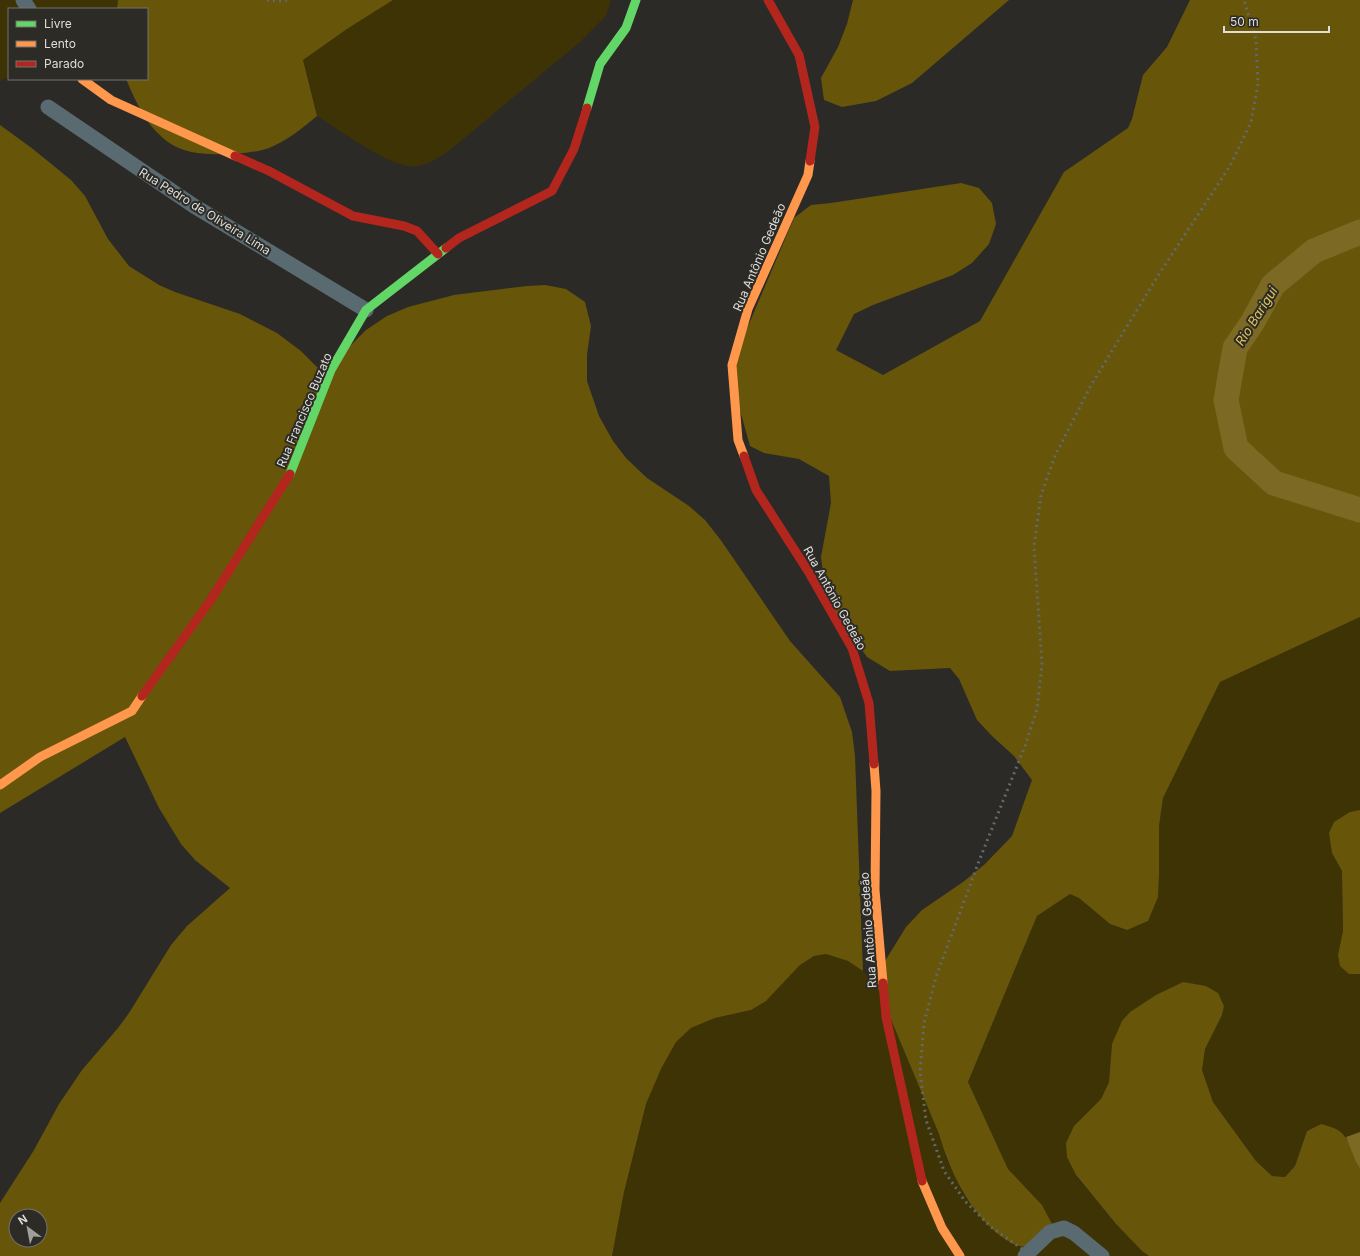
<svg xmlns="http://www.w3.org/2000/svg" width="1360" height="1256" font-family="Inter,sans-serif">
<rect width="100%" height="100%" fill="#2b2a27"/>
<!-- green -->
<g fill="#3d3305">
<path d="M0,0H118L117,9H9V77L0,81Z"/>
<path d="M393,0H611L606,16L580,42L450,150C440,157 430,164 417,166C393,171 339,129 317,116L303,60L347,29Z"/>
<path d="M1360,617V810L1350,812L1332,853L1342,871L1343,931L1338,955L1349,974H1360V1132L1346,1137L1337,1129L1321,1124L1307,1131L1295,1166L1285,1177L1272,1176L1256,1161L1213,1102L1202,1070L1205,1049L1222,1015L1112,1044L1109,1082L1101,1099L1074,1126L1076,1176L1116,1224L1142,1251L1149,1256H612L624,1192L646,1104L661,1069L676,1042L691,1028L715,1018L751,1010L766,1001L800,965L814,956L826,954L848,961L874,979L939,1134L946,1158L965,1197L992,1229L1042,1205L1008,1169L968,1082L1037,916L1070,894L1079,898L1110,924L1126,930L1148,921L1159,873V826L1163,798L1220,682Z"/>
</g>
<!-- forest -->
<g fill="#67550a" fill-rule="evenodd">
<path d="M118,0H393L347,29L303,60L317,116C304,127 285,142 269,148C250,155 204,157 184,150C178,148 168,143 163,138C145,123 135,100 126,79H147V9H117Z"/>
<path d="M853,0H1009L912,83L876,101L842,107L824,100L821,78L838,47L847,24Z"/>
<path d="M1190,0H1360V617L1220,682L1163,798L1159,826V873L1158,897L1148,921L1127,930L1110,924L1079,898L1070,894L1037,916L968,1082L1008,1169L1042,1205L1052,1224L1049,1238L1031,1248C1025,1247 1018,1246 1013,1244C974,1222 951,1176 939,1134L874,979L906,927L922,910L963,882L985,864L1012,836L1032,780L1014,756L992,736L977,720L959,679L950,668L890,671L867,657L838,617L825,588L821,557L831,503L829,476L799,459L764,453L750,446L729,371L794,218L811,205L831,203L961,183L979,188L992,203L996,224L989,244L972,263L953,275L873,305L854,314L836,350L883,375L980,321L1064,172L1128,128L1132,119L1143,75L1167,47Z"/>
<path d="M0,125L33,149L71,180L85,196L108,239L129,266L159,285L175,292L240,314L277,333L301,351L323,373L366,330L387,316L408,307L454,295L527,286L545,285L566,289L585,302L591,326L587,355V381L599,416L613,441L626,458L647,478L689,506L705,520L720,539L790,641L840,697L852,732L855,756L863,971L848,961L826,954L814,956L800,965L766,1001L751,1010L715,1018L691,1028L676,1042L661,1069L646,1104L624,1192L612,1256H0V1203L34,1150L59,1104L82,1070L118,1028L129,1013L171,945L187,926L230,888L195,860L181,844L159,808L125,737L0,813ZM16,1216H40V1240H16Z"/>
<path d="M1360,810V974H1349L1340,966L1338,955L1343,931L1342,871L1332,853L1329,833L1334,822L1350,812Z"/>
<path d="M1183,982L1206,986L1218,993L1224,1006L1222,1015L1205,1049L1202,1070L1213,1102L1256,1161L1272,1176L1285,1177L1295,1166L1307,1131L1321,1124C1326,1125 1332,1127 1336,1129C1351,1136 1352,1156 1360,1169V1256H1149L1142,1251L1116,1224L1076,1175L1067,1157L1066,1143L1074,1126L1101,1099L1109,1082L1112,1044L1122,1021L1130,1012L1156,995Z"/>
</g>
<!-- water -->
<path fill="#7c6a24" d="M1360,1132V1169L1356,1162L1346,1137Z"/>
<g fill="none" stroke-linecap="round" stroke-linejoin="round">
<!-- river -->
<path stroke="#7c6a24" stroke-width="25" d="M1360,232L1314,251L1273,285L1252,323L1235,348L1226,400L1236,448L1274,483L1360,510"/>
<!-- street -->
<g stroke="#596a70" stroke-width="15">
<path d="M23,0L29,9"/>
<path d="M48,107L194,206L366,310"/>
<path d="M1025,1256L1050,1232L1064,1228L1074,1233L1102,1256"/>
</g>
<!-- fast -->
<g stroke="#63d668" stroke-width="9">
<path d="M587,108L600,64L626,28L636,0"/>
<path d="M290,474L331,370L366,310L446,248"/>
</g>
<!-- slow -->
<g stroke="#ff974d" stroke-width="9">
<path d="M82,79L111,100L235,156"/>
<path d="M744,456L738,440L732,365L748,309L808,175L810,161"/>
<path d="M874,764L876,791L875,890L883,983"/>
<path d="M0,785L40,757L132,711L142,696"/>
<path d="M922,1181L942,1228L960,1256"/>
</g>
<!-- jam -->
<g stroke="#b3261e" stroke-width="9">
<path d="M768,0L799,55L815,127L810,161"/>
<path d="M235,156L269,171L353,216L404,226L417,231L438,254"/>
<path d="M446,248L459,238L552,191L574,149L587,108"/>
<path d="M744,456L756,490L808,571L852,648L869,703L874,764"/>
<path d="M142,696L210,601L290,474"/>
<path d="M883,983L886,1017L922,1181"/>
</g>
<!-- rail -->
<g stroke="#626a6a" stroke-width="3" stroke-dasharray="2 4" stroke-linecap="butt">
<path d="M267,0L282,1L289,0"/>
<path d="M1032,1256L991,1227L965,1201L944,1171L926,1120L920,1072L924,1023L936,977L979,861L1025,746L1037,709L1042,664L1034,546L1041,495L1055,456L1090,387L1159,274L1230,166L1251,122L1258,84L1256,40L1244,0"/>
</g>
</g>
<g text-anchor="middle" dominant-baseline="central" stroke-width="4" stroke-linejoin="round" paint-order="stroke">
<!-- street labels -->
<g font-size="12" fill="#dfdedb" stroke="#2c2b26">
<text transform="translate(205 211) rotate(32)">Rua Pedro de Oliveira Lima</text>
<text transform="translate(759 257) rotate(-67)">Rua Antônio Gedeão</text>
<text transform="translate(304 410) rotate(-67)">Rua Francisco Buzato</text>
<text transform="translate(835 598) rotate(61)">Rua Antônio Gedeão</text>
<text transform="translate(868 930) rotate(-94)">Rua Antônio Gedeão</text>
</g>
<!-- water labels -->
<g font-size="13" font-style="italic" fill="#dec25b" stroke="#2c2b26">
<text transform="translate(1256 316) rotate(-58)">Rio Barigui</text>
</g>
</g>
<!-- legend -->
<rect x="8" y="8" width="140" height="72" fill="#2c2b26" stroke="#74736e"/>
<rect x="16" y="21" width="20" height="6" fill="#63d668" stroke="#74736e"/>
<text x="44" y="28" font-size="12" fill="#dfdedb">Livre</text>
<rect x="16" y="41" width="20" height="6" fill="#ff974d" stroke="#74736e"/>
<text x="44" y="48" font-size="12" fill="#dfdedb">Lento</text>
<rect x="16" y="61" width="20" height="6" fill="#b3261e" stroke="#74736e"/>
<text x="44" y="68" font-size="12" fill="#dfdedb">Parado</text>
<!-- north arrow -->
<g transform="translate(28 1228) rotate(328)"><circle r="19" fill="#2c2b26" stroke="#74736e"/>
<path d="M0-3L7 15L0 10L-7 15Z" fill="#a09f9c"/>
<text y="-6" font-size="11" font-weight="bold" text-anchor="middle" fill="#dfdedb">N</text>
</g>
<!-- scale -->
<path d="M1224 26v6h105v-6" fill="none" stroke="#dfdedb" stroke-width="2"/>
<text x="1230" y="26" font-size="12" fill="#dfdedb" stroke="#2c2b26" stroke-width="3" paint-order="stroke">50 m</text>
</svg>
